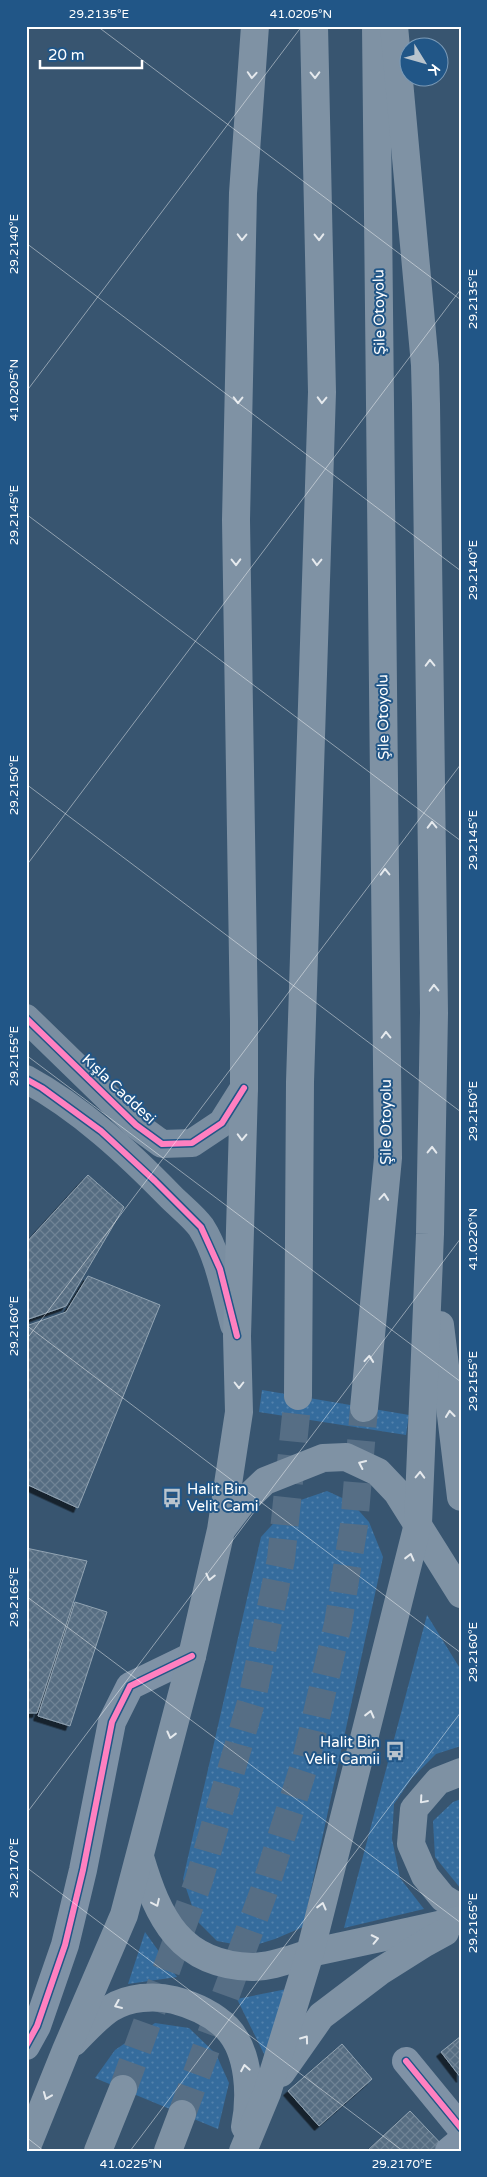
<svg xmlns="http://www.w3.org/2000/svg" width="487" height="2177" font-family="'Varela Round',sans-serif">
<defs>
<pattern id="grass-dots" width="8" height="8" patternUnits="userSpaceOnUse" patternTransform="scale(1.25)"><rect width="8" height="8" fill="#356c9d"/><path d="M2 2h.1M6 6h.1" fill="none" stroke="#5382ac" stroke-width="1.8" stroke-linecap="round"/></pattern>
<pattern id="building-cross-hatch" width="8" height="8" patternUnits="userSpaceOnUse" patternTransform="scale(1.25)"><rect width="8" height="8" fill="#566d82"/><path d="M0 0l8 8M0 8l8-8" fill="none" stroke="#6f8395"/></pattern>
<filter id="shadow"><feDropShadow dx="-4.5" dy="4.5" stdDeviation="0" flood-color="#0009"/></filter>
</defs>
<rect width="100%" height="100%" fill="#385570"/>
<!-- grass -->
<g fill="url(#grass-dots)">
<path d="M262,1390L409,1415L406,1435L259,1412Z"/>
<path d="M327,1491L351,1502L369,1522L383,1557L303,1927L275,1939L249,1947L217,1941L197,1921L183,1879L261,1537L292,1503Z"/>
<path d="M427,1615L461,1670V1746L436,1754L412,1778L394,1804L392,1839L400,1878L424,1909L344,1928Z"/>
<path d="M461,1799V1889L435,1857L433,1821L453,1802Z"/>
<path d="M145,1932L177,1977L128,1984Z"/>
<path d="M292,1988L266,2058L237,1999Z"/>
<path d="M155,2023L189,2028L216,2054L229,2083L218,2129L95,2078L115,2050Z"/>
</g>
<!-- building -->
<g fill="url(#building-cross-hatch)" stroke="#92a4b3" filter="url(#shadow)">
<path d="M88,1175L124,1207L66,1306L26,1320V1243Z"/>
<path d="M88,1276L160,1305L78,1508L26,1484V1326L66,1312Z"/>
<path d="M26,1548L87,1561L37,1713H26Z"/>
<path d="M75,1602L107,1612L70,1726L38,1716Z"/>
<path d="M461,2036V2078L441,2052Z"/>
<path d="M342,2044L372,2079L319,2126L288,2091Z"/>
<path d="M410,2111L445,2148L442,2151H367Z"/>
</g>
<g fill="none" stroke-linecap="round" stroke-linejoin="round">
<!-- highway-tunnel -->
<g stroke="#566e85" stroke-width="28" stroke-dasharray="28 14" stroke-linecap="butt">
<path d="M123,2089L199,1880L252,1699L281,1559L298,1396"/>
<path d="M182,2114L264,1891L306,1760L338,1624L354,1525L364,1408"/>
</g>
<!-- street -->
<g stroke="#7f92a6" stroke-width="28">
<path d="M26,2046L37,2026L65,1945L83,1870L112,1722L130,1686L192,1656"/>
<path d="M406,2061L461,2128"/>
<path d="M449,2151L461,2141"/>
</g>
<!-- secondary -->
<g stroke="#7a8ea1" stroke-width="28">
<path d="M26,1018L136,1125L162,1144L192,1143L222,1123L244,1088"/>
<path d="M26,1079C81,1109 128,1153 171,1197C181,1207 193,1216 201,1227C218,1253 226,1295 234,1325"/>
</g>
<!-- primary -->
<path stroke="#7e91a3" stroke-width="28" d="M461,1772L438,1781L414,1809L411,1844L425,1876L443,1898L461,1909"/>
<!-- highway -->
<g stroke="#7f92a4" stroke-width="28">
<path d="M440,1325L461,1497"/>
<path d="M298,1396L300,1082L322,392L314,26"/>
<path d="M364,1408L388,1158L376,26"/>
<path d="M222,1529L241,1504L265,1481L323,1458L346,1457L378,1472L397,1492L461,1594"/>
<path d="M140,1857C158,1918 180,1965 252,1967C275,1967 297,1956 319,1951C366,1941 413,1931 461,1920"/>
<path d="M74,2042C86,2030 97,2017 111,2008C129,1997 154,1995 174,2000C193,2005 213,2014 227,2028C250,2052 251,2097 245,2127"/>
<path d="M281,2073L321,2016L379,1972L425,1943L445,1932"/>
<path d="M26,2149L66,2050L124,1915L192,1656L221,1530L239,1412L237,1336L244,1088V1021L236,520L243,193L255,26"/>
<path d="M98,2151L123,2089"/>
<path d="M168,2151L182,2114"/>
<path d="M243,2151L267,2093L310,1953L418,1524L430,1234L434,1013L426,404L425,365L394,26"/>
</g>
<defs>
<g id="cycleway">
<path d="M26,1018L136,1125L162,1144L192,1143L222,1123L244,1088"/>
<path d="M26,1079L42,1088L101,1131L155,1181L201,1227L220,1269L237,1336"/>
<path d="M26,2046L37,2026L65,1945L83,1870L112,1722L130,1686L192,1656"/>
<path d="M406,2061L461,2128"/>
</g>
</defs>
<!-- cycleway casing -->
<use href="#cycleway" stroke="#215687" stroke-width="9"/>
<!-- cycleway -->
<use href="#cycleway" stroke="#ff80c0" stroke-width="6"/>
</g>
<!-- one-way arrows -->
<defs><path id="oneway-chevron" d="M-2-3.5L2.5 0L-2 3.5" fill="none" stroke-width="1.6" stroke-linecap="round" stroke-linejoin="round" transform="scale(1.25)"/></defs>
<g stroke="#e5e9ed">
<use href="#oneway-chevron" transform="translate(252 75) rotate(94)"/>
<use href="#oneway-chevron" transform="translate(315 75) rotate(89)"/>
<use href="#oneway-chevron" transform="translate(242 237) rotate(91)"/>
<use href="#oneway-chevron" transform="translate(319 237) rotate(89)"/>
<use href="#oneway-chevron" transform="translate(238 400) rotate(91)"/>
<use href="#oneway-chevron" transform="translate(322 400) rotate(92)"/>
<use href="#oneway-chevron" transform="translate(236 562) rotate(89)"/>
<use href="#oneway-chevron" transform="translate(317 562) rotate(92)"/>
<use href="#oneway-chevron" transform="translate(430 663) rotate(-91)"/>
<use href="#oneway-chevron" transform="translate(432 825) rotate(-91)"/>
<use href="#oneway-chevron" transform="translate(385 872) rotate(-91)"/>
<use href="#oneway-chevron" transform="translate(434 988) rotate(-91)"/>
<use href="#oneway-chevron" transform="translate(386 1035) rotate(-91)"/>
<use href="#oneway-chevron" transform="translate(242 1137) rotate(92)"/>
<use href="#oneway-chevron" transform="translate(432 1150) rotate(-89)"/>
<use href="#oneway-chevron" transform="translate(384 1197) rotate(-85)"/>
<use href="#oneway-chevron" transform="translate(369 1359) rotate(-85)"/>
<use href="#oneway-chevron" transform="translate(239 1385) rotate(90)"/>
<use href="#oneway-chevron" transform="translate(450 1414) rotate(-96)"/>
<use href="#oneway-chevron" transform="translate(362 1464) rotate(-155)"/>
<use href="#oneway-chevron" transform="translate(420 1475) rotate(-88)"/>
<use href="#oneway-chevron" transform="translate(410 1557) rotate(-76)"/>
<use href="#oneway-chevron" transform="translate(210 1577) rotate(103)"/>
<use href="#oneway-chevron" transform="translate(370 1714) rotate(-76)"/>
<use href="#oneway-chevron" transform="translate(171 1735) rotate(104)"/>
<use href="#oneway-chevron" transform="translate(423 1800) rotate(131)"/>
<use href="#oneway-chevron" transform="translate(156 1903) rotate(65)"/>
<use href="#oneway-chevron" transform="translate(322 1906) rotate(-76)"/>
<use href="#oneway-chevron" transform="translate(375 1939) rotate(-12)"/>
<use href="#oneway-chevron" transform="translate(118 2005) rotate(157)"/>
<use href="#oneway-chevron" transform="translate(305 2039) rotate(-54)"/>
<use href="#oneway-chevron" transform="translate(245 2068) rotate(-100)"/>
<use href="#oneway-chevron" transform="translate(47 2096) rotate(112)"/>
</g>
<!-- ticks -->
<path fill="none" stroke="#fff" stroke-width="1" stroke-opacity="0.45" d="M97,26L461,300M456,26L461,30M26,243L461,571M26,392L302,26M26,514L461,841M26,784L461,1112M26,866L461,289M26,1055L461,1382M26,1325L461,1653M26,1340L461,764M26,1596L461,1923M26,1814L461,1238M26,1867L403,2151M26,2137L44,2151M130,2151L461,1712"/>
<!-- icons -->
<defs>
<symbol id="bus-bare" viewBox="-9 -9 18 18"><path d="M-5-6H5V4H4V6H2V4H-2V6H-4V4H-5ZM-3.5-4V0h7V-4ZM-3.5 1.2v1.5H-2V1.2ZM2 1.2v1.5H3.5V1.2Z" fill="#b9c4cd" stroke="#215687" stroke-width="2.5" paint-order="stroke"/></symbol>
</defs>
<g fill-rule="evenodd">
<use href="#bus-bare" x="158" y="1484" width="28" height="28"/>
<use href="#bus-bare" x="381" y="1737" width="28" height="28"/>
</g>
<g text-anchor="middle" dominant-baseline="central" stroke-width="4" stroke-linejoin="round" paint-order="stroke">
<!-- street labels -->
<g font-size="15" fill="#fff" stroke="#215687">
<text transform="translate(379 312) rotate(-91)">Şile Otoyolu</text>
<text transform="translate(383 717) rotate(-91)">Şile Otoyolu</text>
<text transform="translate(119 1089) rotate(43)">Kışla Caddesi</text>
<text transform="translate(386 1122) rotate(-90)">Şile Otoyolu</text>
</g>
<!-- poi labels -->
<g font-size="15" fill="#fff" stroke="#215687" text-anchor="start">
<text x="187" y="1489">Halit Bin<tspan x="187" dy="17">Velit Cami</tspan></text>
<text x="380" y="1742" text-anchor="end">Halit Bin<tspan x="380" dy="17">Velit Camii</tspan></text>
</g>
</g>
<!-- border -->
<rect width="487" height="2177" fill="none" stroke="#215687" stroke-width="55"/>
<!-- north arrow -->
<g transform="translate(424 62) rotate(127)"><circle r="24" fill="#215687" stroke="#7a9ab7"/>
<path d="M0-4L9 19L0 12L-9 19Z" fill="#b9c4cd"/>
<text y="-8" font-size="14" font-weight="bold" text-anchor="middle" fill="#ffffff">K</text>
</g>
<!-- scale -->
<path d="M40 60v8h102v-8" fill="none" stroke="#ffffff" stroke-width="2.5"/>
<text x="48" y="60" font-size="15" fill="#ffffff" stroke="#215687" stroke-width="4" paint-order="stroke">20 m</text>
<rect x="28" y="28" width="432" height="2122" fill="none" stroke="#fff" stroke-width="2"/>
<g font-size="12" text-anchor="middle" fill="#fff">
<text x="99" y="18">29.2135°E</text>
<text x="301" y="18">41.0205°N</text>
<text transform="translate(14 244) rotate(-90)" y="4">29.2140°E</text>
<text transform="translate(473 299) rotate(-90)" y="4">29.2135°E</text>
<text transform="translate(14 390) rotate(-90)" y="4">41.0205°N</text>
<text transform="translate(14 515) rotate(-90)" y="4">29.2145°E</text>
<text transform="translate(473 570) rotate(-90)" y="4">29.2140°E</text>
<text transform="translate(14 785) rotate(-90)" y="4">29.2150°E</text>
<text transform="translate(473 840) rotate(-90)" y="4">29.2145°E</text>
<text transform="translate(14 1056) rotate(-90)" y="4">29.2155°E</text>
<text transform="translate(473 1111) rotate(-90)" y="4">29.2150°E</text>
<text transform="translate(473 1239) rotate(-90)" y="4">41.0220°N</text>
<text transform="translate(14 1326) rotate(-90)" y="4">29.2160°E</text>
<text transform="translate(473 1381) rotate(-90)" y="4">29.2155°E</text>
<text transform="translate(14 1597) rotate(-90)" y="4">29.2165°E</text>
<text transform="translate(473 1652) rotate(-90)" y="4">29.2160°E</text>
<text transform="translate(14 1868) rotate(-90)" y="4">29.2170°E</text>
<text transform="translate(473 1923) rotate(-90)" y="4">29.2165°E</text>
<text x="131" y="2168">41.0225°N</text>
<text x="402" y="2168">29.2170°E</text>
</g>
</svg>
